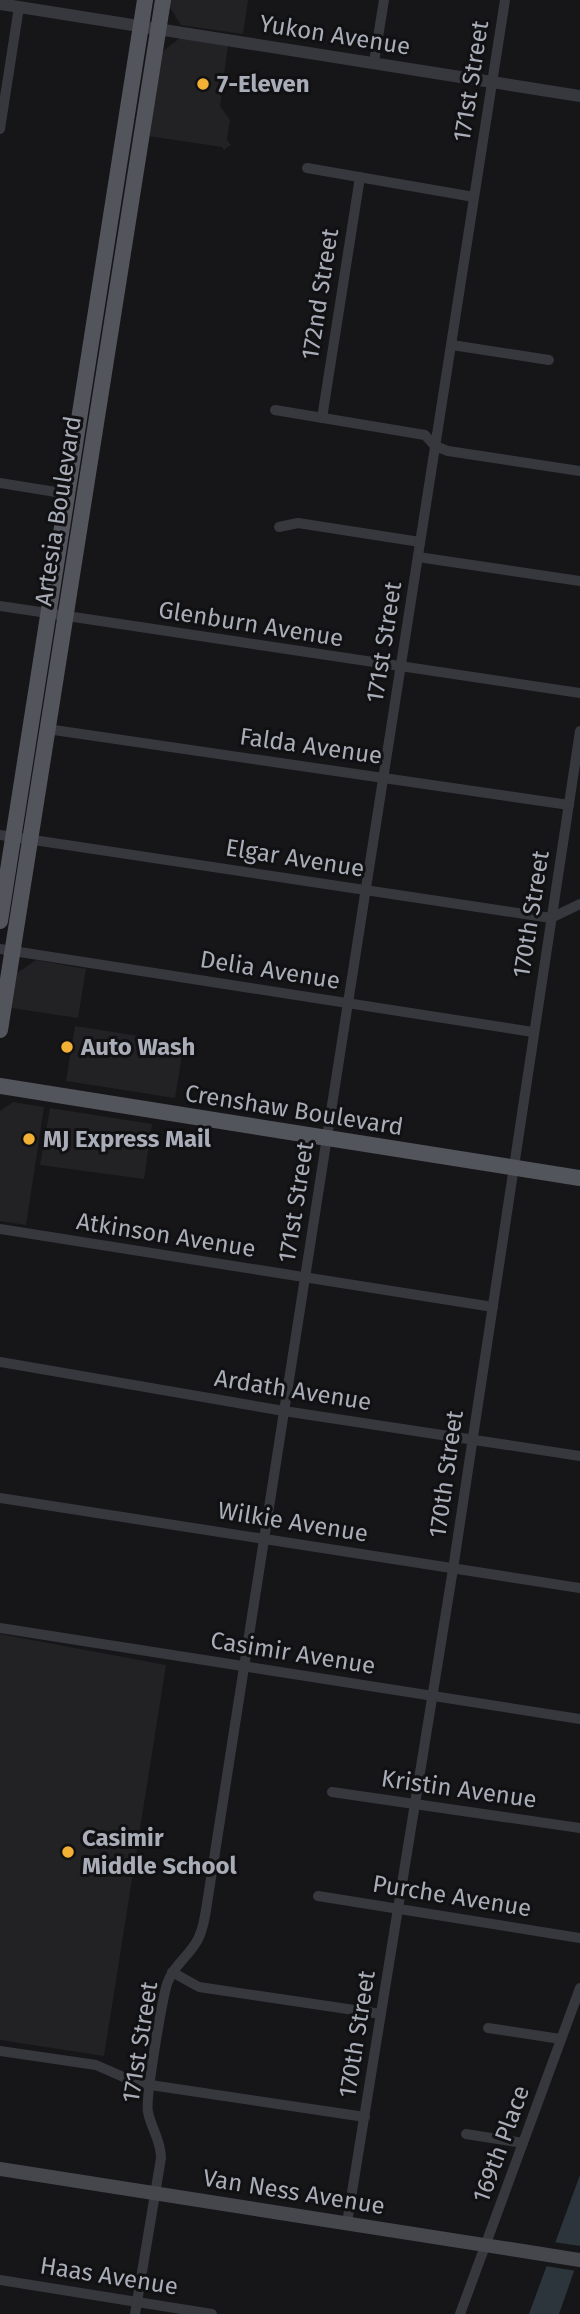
<svg xmlns="http://www.w3.org/2000/svg" width="580" height="2314" font-family="'Fira Sans',sans-serif">
<rect width="100%" height="100%" fill="#161618"/>
<!-- built -->
<g fill="#222225">
<path d="M170,0H248L243,34L181,25L169,6Z"/>
<path d="M180,38L228,45L220,106L230,120L227,140L231,145L224,150L222,147L148,136L162,52Z"/>
<path d="M36,960L86,969L78,1018L11,1008L17,973Z"/>
<path d="M75,1026L184,1043L175,1098L66,1081Z"/>
<path d="M13,1102L44,1107L26,1225L0,1221V1111Z"/>
<path d="M50,1108L152,1124L144,1179L40,1165Z"/>
<path d="M0,1634L166,1665L104,2056L0,2040Z"/>
</g>
<!-- water -->
<path fill="#2c353c" d="M580,2175V2254L559,2314H529Z"/>
<!-- pier -->
<path fill="#161618" d="M553,2242L580,2246V2261L577,2271L545,2266Z"/>
<g fill="none" stroke-linecap="round" stroke-linejoin="round">
<!-- minor -->
<g stroke="#37383d" stroke-width="10">
<path d="M374,62L384,0"/>
<path d="M0,129L19,7"/>
<path d="M307,168L474,197"/>
<path d="M452,345L549,360"/>
<path d="M275,410L425,435L435,446L448,451L580,471"/>
<path d="M322,418L360,177"/>
<path d="M0,483L68,494"/>
<path d="M279,527L298,523L420,542"/>
<path d="M418,557L580,581"/>
<path d="M0,606L580,693"/>
<path d="M47,729L569,805"/>
<path d="M0,835L551,918L580,904"/>
<path d="M0,949L533,1032"/>
<path d="M0,1229L493,1307"/>
<path d="M0,1362L284,1411L580,1456"/>
<path d="M0,1498L580,1588"/>
<path d="M0,1628L580,1719"/>
<path d="M332,1792L580,1828"/>
<path d="M318,1896L580,1938"/>
<path d="M172,1972L199,1987L381,2014"/>
<path d="M488,2028L561,2039"/>
<path d="M0,2051L96,2065L137,2083L365,2117"/>
<path d="M466,2134L523,2143"/>
<path d="M347,2223L453,1569L580,731"/>
<path d="M0,2280L212,2314"/>
<path d="M135,2314L161,2158C161,2140 151,2128 148,2112C145,2099 162,2001 167,1984C173,1966 188,1957 197,1941C203,1931 204,1921 206,1910L505,0"/>
<path d="M460,2314L580,1988"/>
</g>
<!-- tertiary -->
<path stroke="#37383d" stroke-width="12" d="M0,4L580,96"/>
<!-- secondary -->
<path stroke="#45474d" stroke-width="14" d="M0,2169L580,2260"/>
<!-- primary -->
<g stroke="#53555c" stroke-width="16">
<path d="M0,921L145,0"/>
<path d="M0,1030L163,0"/>
<path d="M0,1086L580,1178"/>
</g>
</g>
<!-- markers -->
<g fill="#f2b134" stroke="#111113" stroke-width="2.5">
<circle cx="203" cy="84" r="7"/>
<circle cx="67" cy="1047" r="7"/>
<circle cx="29" cy="1139" r="7"/>
<circle cx="68" cy="1852" r="7"/>
</g>
<g text-anchor="middle" dominant-baseline="central" stroke-width="6" stroke-linejoin="round" paint-order="stroke">
<!-- street labels -->
<g font-size="24" fill="#a8adb8" stroke="#111113">
<text transform="translate(335 35) rotate(9)">Yukon Avenue</text>
<text transform="translate(471 81) rotate(-81)">171st Street</text>
<text transform="translate(320 294) rotate(-81)">172nd Street</text>
<text transform="translate(58 511) rotate(-81)">Artesia Boulevard</text>
<text transform="translate(251 624) rotate(9)">Glenburn Avenue</text>
<text transform="translate(384 642) rotate(-81)">171st Street</text>
<text transform="translate(311 746) rotate(8)">Falda Avenue</text>
<text transform="translate(295 858) rotate(9)">Elgar Avenue</text>
<text transform="translate(531 914) rotate(-81)">170th Street</text>
<text transform="translate(270 970) rotate(9)">Delia Avenue</text>
<text transform="translate(294 1110) rotate(9)">Crenshaw Boulevard</text>
<text transform="translate(296 1202) rotate(-81)">171st Street</text>
<text transform="translate(166 1235) rotate(9)">Atkinson Avenue</text>
<text transform="translate(293 1390) rotate(9)">Ardath Avenue</text>
<text transform="translate(446 1474) rotate(-82)">170th Street</text>
<text transform="translate(293 1522) rotate(9)">Wilkie Avenue</text>
<text transform="translate(293 1653) rotate(9)">Casimir Avenue</text>
<text transform="translate(459 1789) rotate(8)">Kristin Avenue</text>
<text transform="translate(452 1896) rotate(9)">Purche Avenue</text>
<text transform="translate(357 2034) rotate(-81)">170th Street</text>
<text transform="translate(140 2042) rotate(-81)">171st Street</text>
<text transform="translate(501 2144) rotate(-70)">169th Place</text>
<text transform="translate(294 2192) rotate(9)">Van Ness Avenue</text>
<text transform="translate(109 2276) rotate(9)">Haas Avenue</text>
</g>
<!-- poi labels -->
<g font-size="24" font-weight="bold" fill="#a8adb8" stroke="#111113" text-anchor="start">
<text x="217" y="84">7-Eleven</text>
<text x="81" y="1047">Auto Wash</text>
<text x="43" y="1139">MJ Express Mail</text>
<text x="82" y="1838">Casimir<tspan x="82" dy="28">Middle School</tspan></text>
</g>
</g>
</svg>
